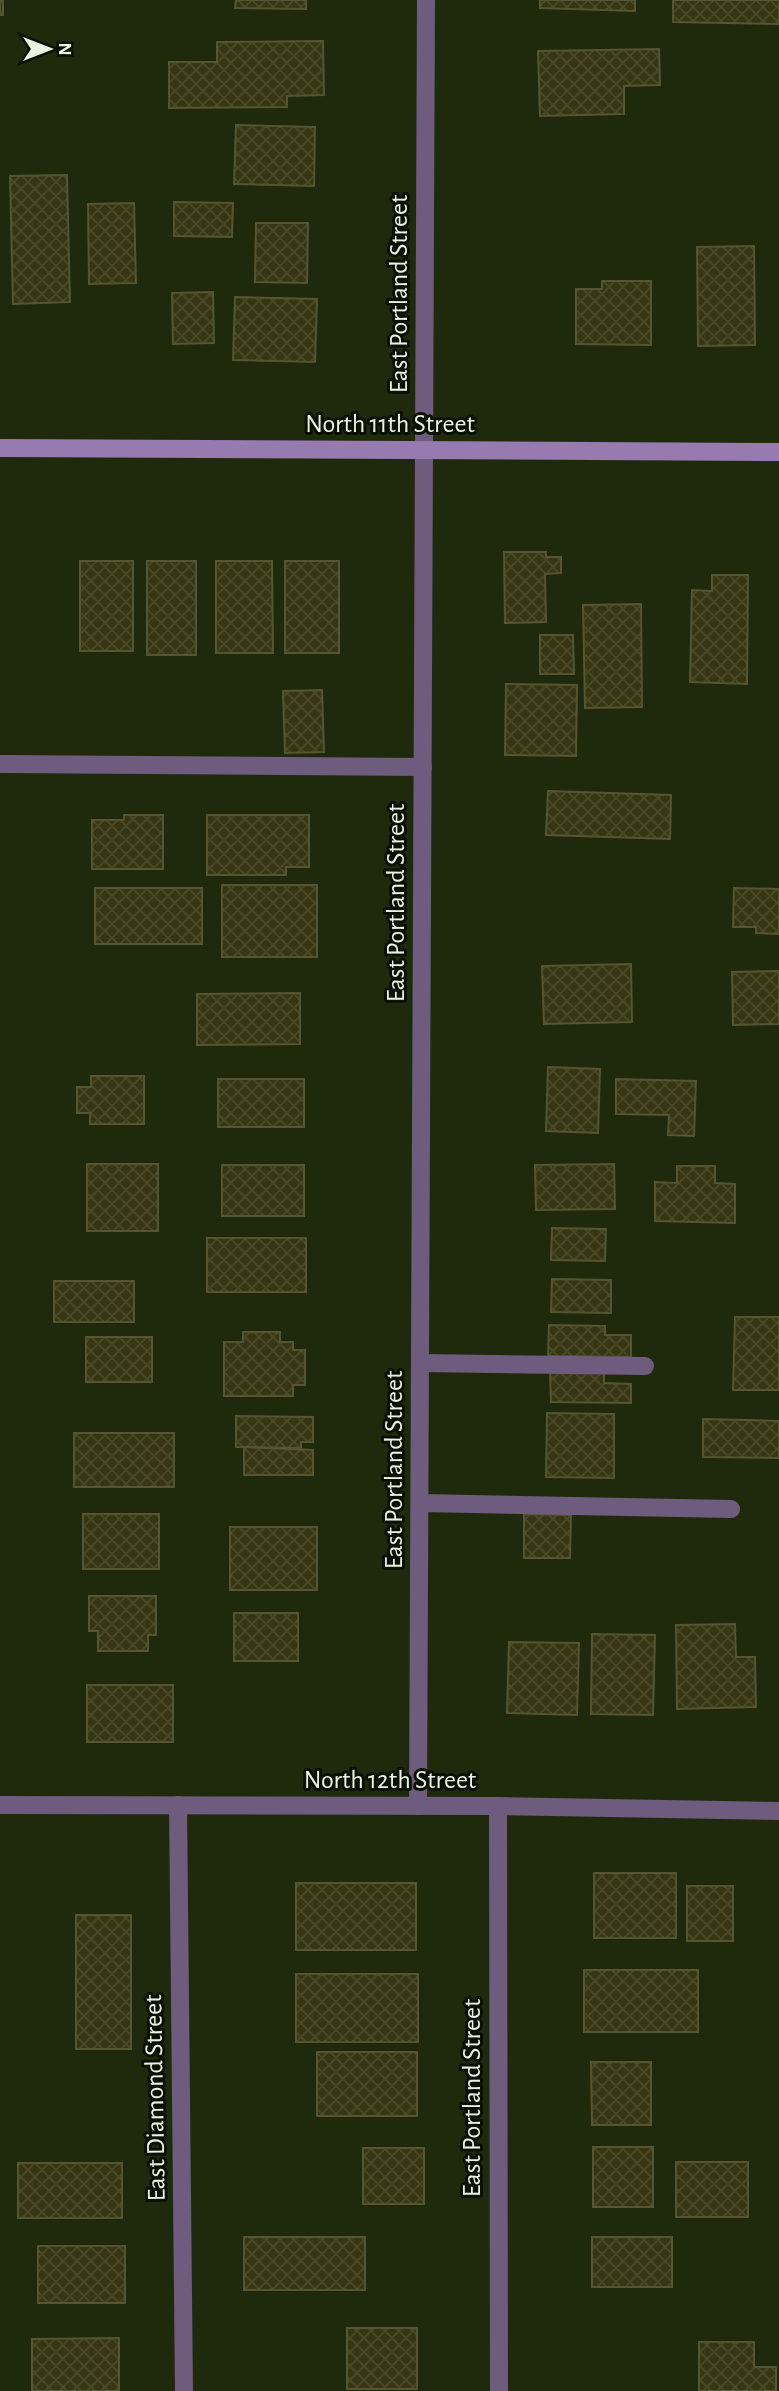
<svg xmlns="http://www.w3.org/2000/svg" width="779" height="2391" font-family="'Alegreya Sans',sans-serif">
<defs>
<pattern id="building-cross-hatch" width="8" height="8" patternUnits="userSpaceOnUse" patternTransform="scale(1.75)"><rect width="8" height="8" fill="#373613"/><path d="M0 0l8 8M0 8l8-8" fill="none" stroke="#4a4a2a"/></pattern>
</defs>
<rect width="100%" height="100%" fill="#1e2a0b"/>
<!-- building -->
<g fill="url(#building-cross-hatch)" stroke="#555532" stroke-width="2">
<rect x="0" y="0" width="3" height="15"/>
<path d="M236,0H306V9L235,8Z"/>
<path d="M540,0H635V11L540,8Z"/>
<path d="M673,0H779V24L673,22Z"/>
<path d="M323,41L324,95L287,96V107L169,108V62H217V42Z"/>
<path d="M659,49L660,85L624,86V114L540,116L538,51Z"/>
<path d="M236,125L315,127L314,186L234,184Z"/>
<path d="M67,175L70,302L13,304L10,176Z"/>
<path d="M174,202L233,203L232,237L174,236Z"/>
<path d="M134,203L136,283L89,284L88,204Z"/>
<path d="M256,223H308L307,283L255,282Z"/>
<path d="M754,246L755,345L698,346L697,247Z"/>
<path d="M602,281H651V345L576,344V289H602Z"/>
<path d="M213,292L214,343L173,344L172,293Z"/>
<path d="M235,297L317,299L315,362L233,360Z"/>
<path d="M504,552H546V557H561V573L545,574L546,622L505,623Z"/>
<rect x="80" y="561" width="53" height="90"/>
<rect x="147" y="561" width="49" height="94"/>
<path d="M216,561H272L273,653H216Z"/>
<rect x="285" y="561" width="54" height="92"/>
<path d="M712,575H748L747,684L690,682L692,590L712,591Z"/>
<path d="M641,604L642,707L585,708L583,605Z"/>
<path d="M540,635H573L574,674H540Z"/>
<path d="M506,684L577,685L576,756L505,755Z"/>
<path d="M322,690L324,752L285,753L283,691Z"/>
<path d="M548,791L671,795L670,839L546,835Z"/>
<path d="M124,815H163V869H92V820H124Z"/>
<path d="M207,815H309V867H286V875H207Z"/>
<rect x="222" y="885" width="95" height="72"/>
<rect x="95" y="888" width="107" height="56"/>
<path d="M734,888L779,889V934L756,933V927H733Z"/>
<path d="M631,964L632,1022L544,1024L542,966Z"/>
<path d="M779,971V1024L733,1025L732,972Z"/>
<path d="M300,993V1044L197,1045V994Z"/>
<path d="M548,1067L600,1069L598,1133L546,1131Z"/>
<path d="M91,1076H144V1124H90V1113H77V1087H91Z"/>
<rect x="218" y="1079" width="86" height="48"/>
<path d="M616,1079L696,1081L694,1136L668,1135L669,1115L616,1114Z"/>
<rect x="87" y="1164" width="71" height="67"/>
<path d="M614,1164L615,1209L536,1210L535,1165Z"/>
<rect x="222" y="1165" width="82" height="51"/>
<path d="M677,1166H715V1183L735,1184V1223L655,1221V1182L677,1183Z"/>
<path d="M552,1228L606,1229L605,1261L551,1260Z"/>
<rect x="207" y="1238" width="99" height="54"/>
<path d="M552,1279L611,1280V1313L551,1312Z"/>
<rect x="54" y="1281" width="80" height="41"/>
<path d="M735,1317H779V1390H733Z"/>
<path d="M549,1325L605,1326V1335H631V1357L548,1356Z"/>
<path d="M243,1332H280V1342H293V1350H305V1385H293V1396H224V1342H243Z"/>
<rect x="86" y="1337" width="66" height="45"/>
<path d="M550,1372H604V1383L631,1384V1403L551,1402Z"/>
<path d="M547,1413L614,1414V1478L546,1477Z"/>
<path d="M236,1416L313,1417V1442H301V1448L236,1447Z"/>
<path d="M703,1419L779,1421V1458L703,1457Z"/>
<rect x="74" y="1433" width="100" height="54"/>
<path d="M244,1447L313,1450V1475H244Z"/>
<rect x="83" y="1514" width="76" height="55"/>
<path d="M524,1514L571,1515L570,1558H524Z"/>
<rect x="230" y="1527" width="87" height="63"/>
<path d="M89,1596H156V1635H148V1651H98V1631H89Z"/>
<rect x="234" y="1613" width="64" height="48"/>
<path d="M735,1624L736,1657H755L756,1707L677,1709L676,1625Z"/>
<path d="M592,1634L655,1635L653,1715L591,1714Z"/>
<path d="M509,1642L579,1643L577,1715L507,1713Z"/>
<rect x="87" y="1685" width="86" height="57"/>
<rect x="594" y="1873" width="82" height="65"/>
<rect x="296" y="1883" width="120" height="67"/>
<rect x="687" y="1886" width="46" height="55"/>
<rect x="76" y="1915" width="55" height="134"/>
<rect x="584" y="1970" width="114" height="62"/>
<rect x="296" y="1974" width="122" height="68"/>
<rect x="317" y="2052" width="100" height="64"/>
<path d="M591,2062H651V2125H592Z"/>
<rect x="593" y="2147" width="60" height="60"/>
<rect x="363" y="2148" width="61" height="56"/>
<rect x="676" y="2162" width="72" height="55"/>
<rect x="18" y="2163" width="104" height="55"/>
<rect x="244" y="2237" width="121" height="53"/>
<rect x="592" y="2237" width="80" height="50"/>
<rect x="38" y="2246" width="87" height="57"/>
<rect x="347" y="2328" width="70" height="61"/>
<path d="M119,2338V2391H32V2339Z"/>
<path d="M699,2342H754V2367H776V2391H699Z"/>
</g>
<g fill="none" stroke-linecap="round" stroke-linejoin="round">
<!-- lane -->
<g stroke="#6d5c7d" stroke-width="18">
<path d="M0,764L423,767"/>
<path d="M421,1363L645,1366"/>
<path d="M420,1503L731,1509"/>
</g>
<!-- street -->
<g stroke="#6d5c7d" stroke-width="18">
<path d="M0,1805L498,1806L779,1811"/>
<path d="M178,1805L184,2391"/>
<path d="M418,1806L426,0"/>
<path d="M498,1806L499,2391"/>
</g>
<!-- secondary -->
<path stroke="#967ab0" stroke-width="18" d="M0,448L779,452"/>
</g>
<g text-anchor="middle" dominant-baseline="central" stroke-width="6" stroke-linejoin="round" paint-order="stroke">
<!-- street labels -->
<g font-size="26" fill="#eaf3e1" stroke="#0b1005">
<text transform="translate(399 294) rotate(-90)">East Portland Street</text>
<text x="390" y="424">North 11th Street</text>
<text transform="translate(396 903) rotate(-90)">East Portland Street</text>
<text transform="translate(394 1470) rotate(-90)">East Portland Street</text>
<text x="390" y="1780">North 12th Street</text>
<text transform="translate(155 2098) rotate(-91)">East Diamond Street</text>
<text transform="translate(472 2098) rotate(-90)">East Portland Street</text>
</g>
</g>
<!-- north arrow -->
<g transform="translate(49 49) rotate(90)" stroke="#0b1005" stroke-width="5" paint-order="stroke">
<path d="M0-5L12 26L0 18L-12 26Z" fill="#eaf3e1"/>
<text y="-10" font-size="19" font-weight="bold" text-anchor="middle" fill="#eaf3e1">N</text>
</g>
</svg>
